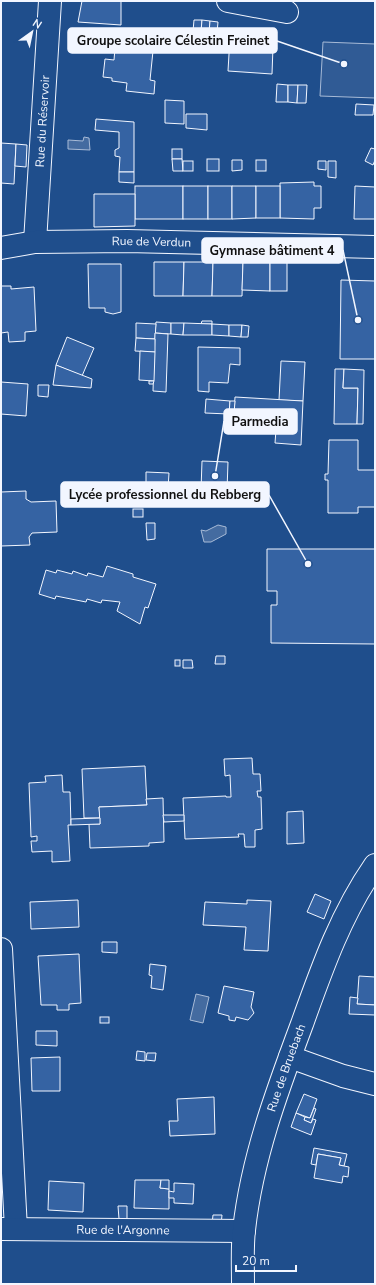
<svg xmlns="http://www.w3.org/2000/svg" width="376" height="1285" font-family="'Nunito Sans',sans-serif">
<rect width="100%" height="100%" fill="#1f4e8c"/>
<!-- built -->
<path fill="#305b95" stroke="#a8bbd7" d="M323,42L375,44V98L320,96Z"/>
<!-- water -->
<g fill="#446ba0" stroke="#a8bbd7">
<path d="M84,137L89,138L90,150L68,149V140L83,141Z"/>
<path d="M218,525L226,527V534L211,542H204L201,530L206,531Z"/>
<path d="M196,994L209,997L203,1023L190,1020Z"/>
</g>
<!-- building -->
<g fill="#3563a3" stroke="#f2f6ff">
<path d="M82,1H121V25L78,22Z"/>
<path d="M194,20H202L200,43L192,42Z"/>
<path d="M202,20L210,21L208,44L200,43Z"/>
<path d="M210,21L218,22L216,44H208Z"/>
<path d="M230,37L260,39L259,47H273L272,74L228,71Z"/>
<path d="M115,48L153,51L150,80L155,81L154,94L126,91L127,83L112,81V78L103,77L105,59L114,60Z"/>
<path d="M277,84L288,85V102H276Z"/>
<path d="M288,85H298L297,103L288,102Z"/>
<path d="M298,85H307L306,103H297Z"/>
<path d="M165,100L184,101V124L165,123Z"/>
<path d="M356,104L374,105L373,115H355Z"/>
<path d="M186,114H207V130L186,128Z"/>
<path d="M96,119L134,122V172H119L120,157L115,156V150L119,148V132L95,130Z"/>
<path d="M1,143L16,144L14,184L1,183Z"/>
<path d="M16,144L27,145L26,167L15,166Z"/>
<path d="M371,148L375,149V160L373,165L365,161Z"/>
<rect x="172" y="149" width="10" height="10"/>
<path d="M172,159H182L183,171H173Z"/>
<rect x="207" y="159" width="12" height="12"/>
<path d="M232,160H242V170L232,171Z"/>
<rect x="256" y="160" width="10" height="11"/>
<rect x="183" y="161" width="10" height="10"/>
<path d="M318,161H326V170L318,169Z"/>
<path d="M328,161H336V178L328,177Z"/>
<path d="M119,172H134V183L119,182Z"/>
<path d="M314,182V186H321V208H314V219L280,218V183Z"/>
<rect x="135" y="186" width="48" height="33"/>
<rect x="183" y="186" width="25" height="33"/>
<rect x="208" y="186" width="24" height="33"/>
<path d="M232,186H256V218L232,219Z"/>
<rect x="256" y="186" width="24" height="32"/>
<path d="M355,186L375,187V219H354Z"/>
<path d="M94,194H135V226L94,227Z"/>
<path d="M154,262H184L183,296H154Z"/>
<path d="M184,262H213L212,296H183Z"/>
<path d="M213,262H243L242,296H212Z"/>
<path d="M243,262H270V291L242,290Z"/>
<rect x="270" y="262" width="17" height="29"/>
<path d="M88,264H121V312L113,314L105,312V308H89Z"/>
<path d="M341,280L375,281V359H340Z"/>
<path d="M1,286H11V289L34,287L36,331L25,332V341L9,342L8,332L1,333Z"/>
<path d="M202,321H212V324H201Z"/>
<path d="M156,322L171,323V334L155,333Z"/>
<path d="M136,323L156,324L155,339L136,338Z"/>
<path d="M171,323H184L183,335L171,334Z"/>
<path d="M184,323L212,324V335H183Z"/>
<path d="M212,324L229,325V336L212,335Z"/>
<path d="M229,325H242L241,337L229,336Z"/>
<path d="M242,325L249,326L248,337H241Z"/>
<path d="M155,333L168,334L166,392L153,391Z"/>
<path d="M67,337L94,348L82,376L56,365Z"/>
<path d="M136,338L155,339V352L135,351Z"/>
<path d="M198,347L240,348V365L230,364L228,383L209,382V392L198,391Z"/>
<path d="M140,351L155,352L154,381L139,380Z"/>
<path d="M281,361L305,362L303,401L279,400Z"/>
<path d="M56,365L92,379L91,388L53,385Z"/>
<path d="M335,369H344L343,388H358L357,424H334Z"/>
<path d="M344,369L364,370L363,424H357L358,388H343Z"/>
<path d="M149,381H154L153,384H149Z"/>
<path d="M1,382L28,384L26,416L1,414Z"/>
<path d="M38,385H49L48,397L38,396Z"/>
<path d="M235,397L303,401L301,445L275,443L277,417L234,414Z"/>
<path d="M206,399L230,401L229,414L205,413Z"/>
<path d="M230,401H235L234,414H229Z"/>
<path d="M329,440H358V470H375V507H358V513H328V480H325V474H328Z"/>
<path d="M202,461L228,462L227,491L201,490Z"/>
<path d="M146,472L169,473L168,489L146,488Z"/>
<path d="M26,491V499L31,502L56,501L57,532L32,533L29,537L30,545L1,546V492Z"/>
<rect x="133" y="509" width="10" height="8"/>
<path d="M146,523H155V539L147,540Z"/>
<path d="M267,549H375V644L271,643V605H277V591H267Z"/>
<path d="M107,566L133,574V577L156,584L148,608L145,607L140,624L117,611L120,602L102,600L101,603L87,599L86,602L56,596L55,599L39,594L46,570L56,573L57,570L72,574L73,571L87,576L88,573L103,577Z"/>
<path d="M216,656H225V664H215Z"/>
<rect x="175" y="660" width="5" height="6"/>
<path d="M183,660H192L193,668H183Z"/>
<path d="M252,758L253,774H260L261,791H257L258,797H261L262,829L255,830V847H245L244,834H238L239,837L185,839L183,798L226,796V797H231L230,775L225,776L224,759Z"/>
<path d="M145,766L147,805L99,807L100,818H84L82,769Z"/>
<path d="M62,775L63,792H70L71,825H68L70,861L52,862V851L32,852L31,841H37V836L31,837L29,783L46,782L45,776Z"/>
<path d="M163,798L164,842L149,843V846L90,848L89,824H100L99,807L147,805L146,799Z"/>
<path d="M303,811L304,843L287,844V812Z"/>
<path d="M163,815H184V821L164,822Z"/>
<path d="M100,818V824L71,825V819Z"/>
<path d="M315,894L331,901L324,919L307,912Z"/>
<path d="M78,900L79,927L31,929L30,902Z"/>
<path d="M247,900L271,901L268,951L244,950L246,927L203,925L205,902L247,904Z"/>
<path d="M102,942H117V953L102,952Z"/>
<path d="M79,954L81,1003L69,1004V1010H57V1005H41L38,956Z"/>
<path d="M150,964L166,966L163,990L151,988L152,976L149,975Z"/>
<path d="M359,976L375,977V1005L357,1004Z"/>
<path d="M224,986L254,992L251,1007L254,1013L248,1020L236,1017L235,1021L229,1020V1016L218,1013Z"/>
<path d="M350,997L358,998L357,1004L375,1005V1015L349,1014Z"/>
<rect x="100" y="1017" width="9" height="6"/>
<path d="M36,1031H57V1046L36,1045Z"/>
<path d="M137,1051L145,1052V1061L136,1060Z"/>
<path d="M147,1053H156L155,1061L146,1060Z"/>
<path d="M60,1057V1091H32L31,1058Z"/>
<path d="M304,1094L317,1099L310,1118L296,1113Z"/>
<path d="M214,1097L215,1134L170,1136L169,1121H178L177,1099Z"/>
<path d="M314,1108L316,1109L311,1123L304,1120L305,1117L310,1118Z"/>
<path d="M296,1113L305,1117L304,1120L311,1123L313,1119L316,1120L311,1135L291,1127Z"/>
<path d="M314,1148L347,1154L344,1166L339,1165L341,1158L318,1154L316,1165L311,1164Z"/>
<path d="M318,1154L341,1158L339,1165L349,1167L348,1177L343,1176L342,1183L314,1178Z"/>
<path d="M135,1180H161L160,1188L169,1189V1209L134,1208Z"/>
<path d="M161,1180H169V1189L160,1188Z"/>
<path d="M49,1181L84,1183L83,1212L48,1210Z"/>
<path d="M174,1183L194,1184L193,1204L174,1203V1198H169V1191L174,1192Z"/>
<path d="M118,1206H127V1219H119Z"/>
<path d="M213,1215H222L221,1225L212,1224Z"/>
</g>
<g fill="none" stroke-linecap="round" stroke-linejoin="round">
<defs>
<g id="minor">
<path d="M228,1L287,12"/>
<path id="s1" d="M35,242L50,1"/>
<path id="s2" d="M1,248L35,242L127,241L375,247"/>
<path d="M1,949L16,1229"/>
<path d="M290,1057L343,1076L375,1084"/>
<path id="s3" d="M1,1229L244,1231"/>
<path id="s4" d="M243,1284C243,1266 242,1247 244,1230C252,1158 277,1091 302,1024C322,968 341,914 375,865"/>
</g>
</defs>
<!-- minor casing -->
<use href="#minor" stroke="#f2f6ff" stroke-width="24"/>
<!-- minor -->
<use href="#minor" stroke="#1f4e8c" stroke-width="22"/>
</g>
<g text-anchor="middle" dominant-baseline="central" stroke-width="3" stroke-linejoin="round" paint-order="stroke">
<!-- street labels -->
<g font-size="12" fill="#f2f6ff" stroke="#1f4e8c">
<text stroke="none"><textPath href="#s1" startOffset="121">Rue du Réservoir</textPath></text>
<text stroke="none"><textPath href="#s2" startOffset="151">Rue de Verdun</textPath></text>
<text stroke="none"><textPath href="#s4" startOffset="222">Rue de Bruebach</textPath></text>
<text stroke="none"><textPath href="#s3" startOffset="122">Rue de l'Argonne</textPath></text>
</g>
</g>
<!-- callouts -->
<path fill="none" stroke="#f2f6ff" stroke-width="1.5" d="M344 64L277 41M358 320L343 250M215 476L224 421M308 564L269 495"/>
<g fill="#f2f6ff" stroke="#1f4e8c" stroke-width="1.5">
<circle cx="344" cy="64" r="4"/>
<circle cx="358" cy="320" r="4"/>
<circle cx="215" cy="476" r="4"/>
<circle cx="308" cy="564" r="4"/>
</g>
<g fill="#f2f6ff" stroke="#f2f6ff" stroke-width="1.5">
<rect x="68" y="28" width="209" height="25" rx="4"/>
<rect x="202" y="238" width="141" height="25" rx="4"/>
<rect x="224" y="409" width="73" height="25" rx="4"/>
<rect x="61" y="482" width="208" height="25" rx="4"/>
</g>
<g font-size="13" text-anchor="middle" font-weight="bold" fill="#111">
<text x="173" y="45">Groupe scolaire Célestin Freinet</text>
<text x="272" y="255">Gymnase bâtiment 4</text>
<text x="260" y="426">Parmedia</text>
<text x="165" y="499">Lycée professionnel du Rebberg</text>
</g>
<!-- border -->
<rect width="376" height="1285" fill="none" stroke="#f2f6ff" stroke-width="4"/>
<!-- north arrow -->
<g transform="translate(32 32) rotate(33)" stroke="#1f4e8c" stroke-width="3" paint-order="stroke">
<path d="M0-3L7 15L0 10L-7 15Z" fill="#f2f6ff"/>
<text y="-6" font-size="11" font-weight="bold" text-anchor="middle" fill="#f2f6ff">N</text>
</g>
<!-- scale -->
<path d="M236 1265v6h60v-6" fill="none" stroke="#f2f6ff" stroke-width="2"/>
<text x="242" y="1265" font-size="12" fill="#f2f6ff" stroke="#1f4e8c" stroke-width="3" paint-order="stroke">20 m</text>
</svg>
